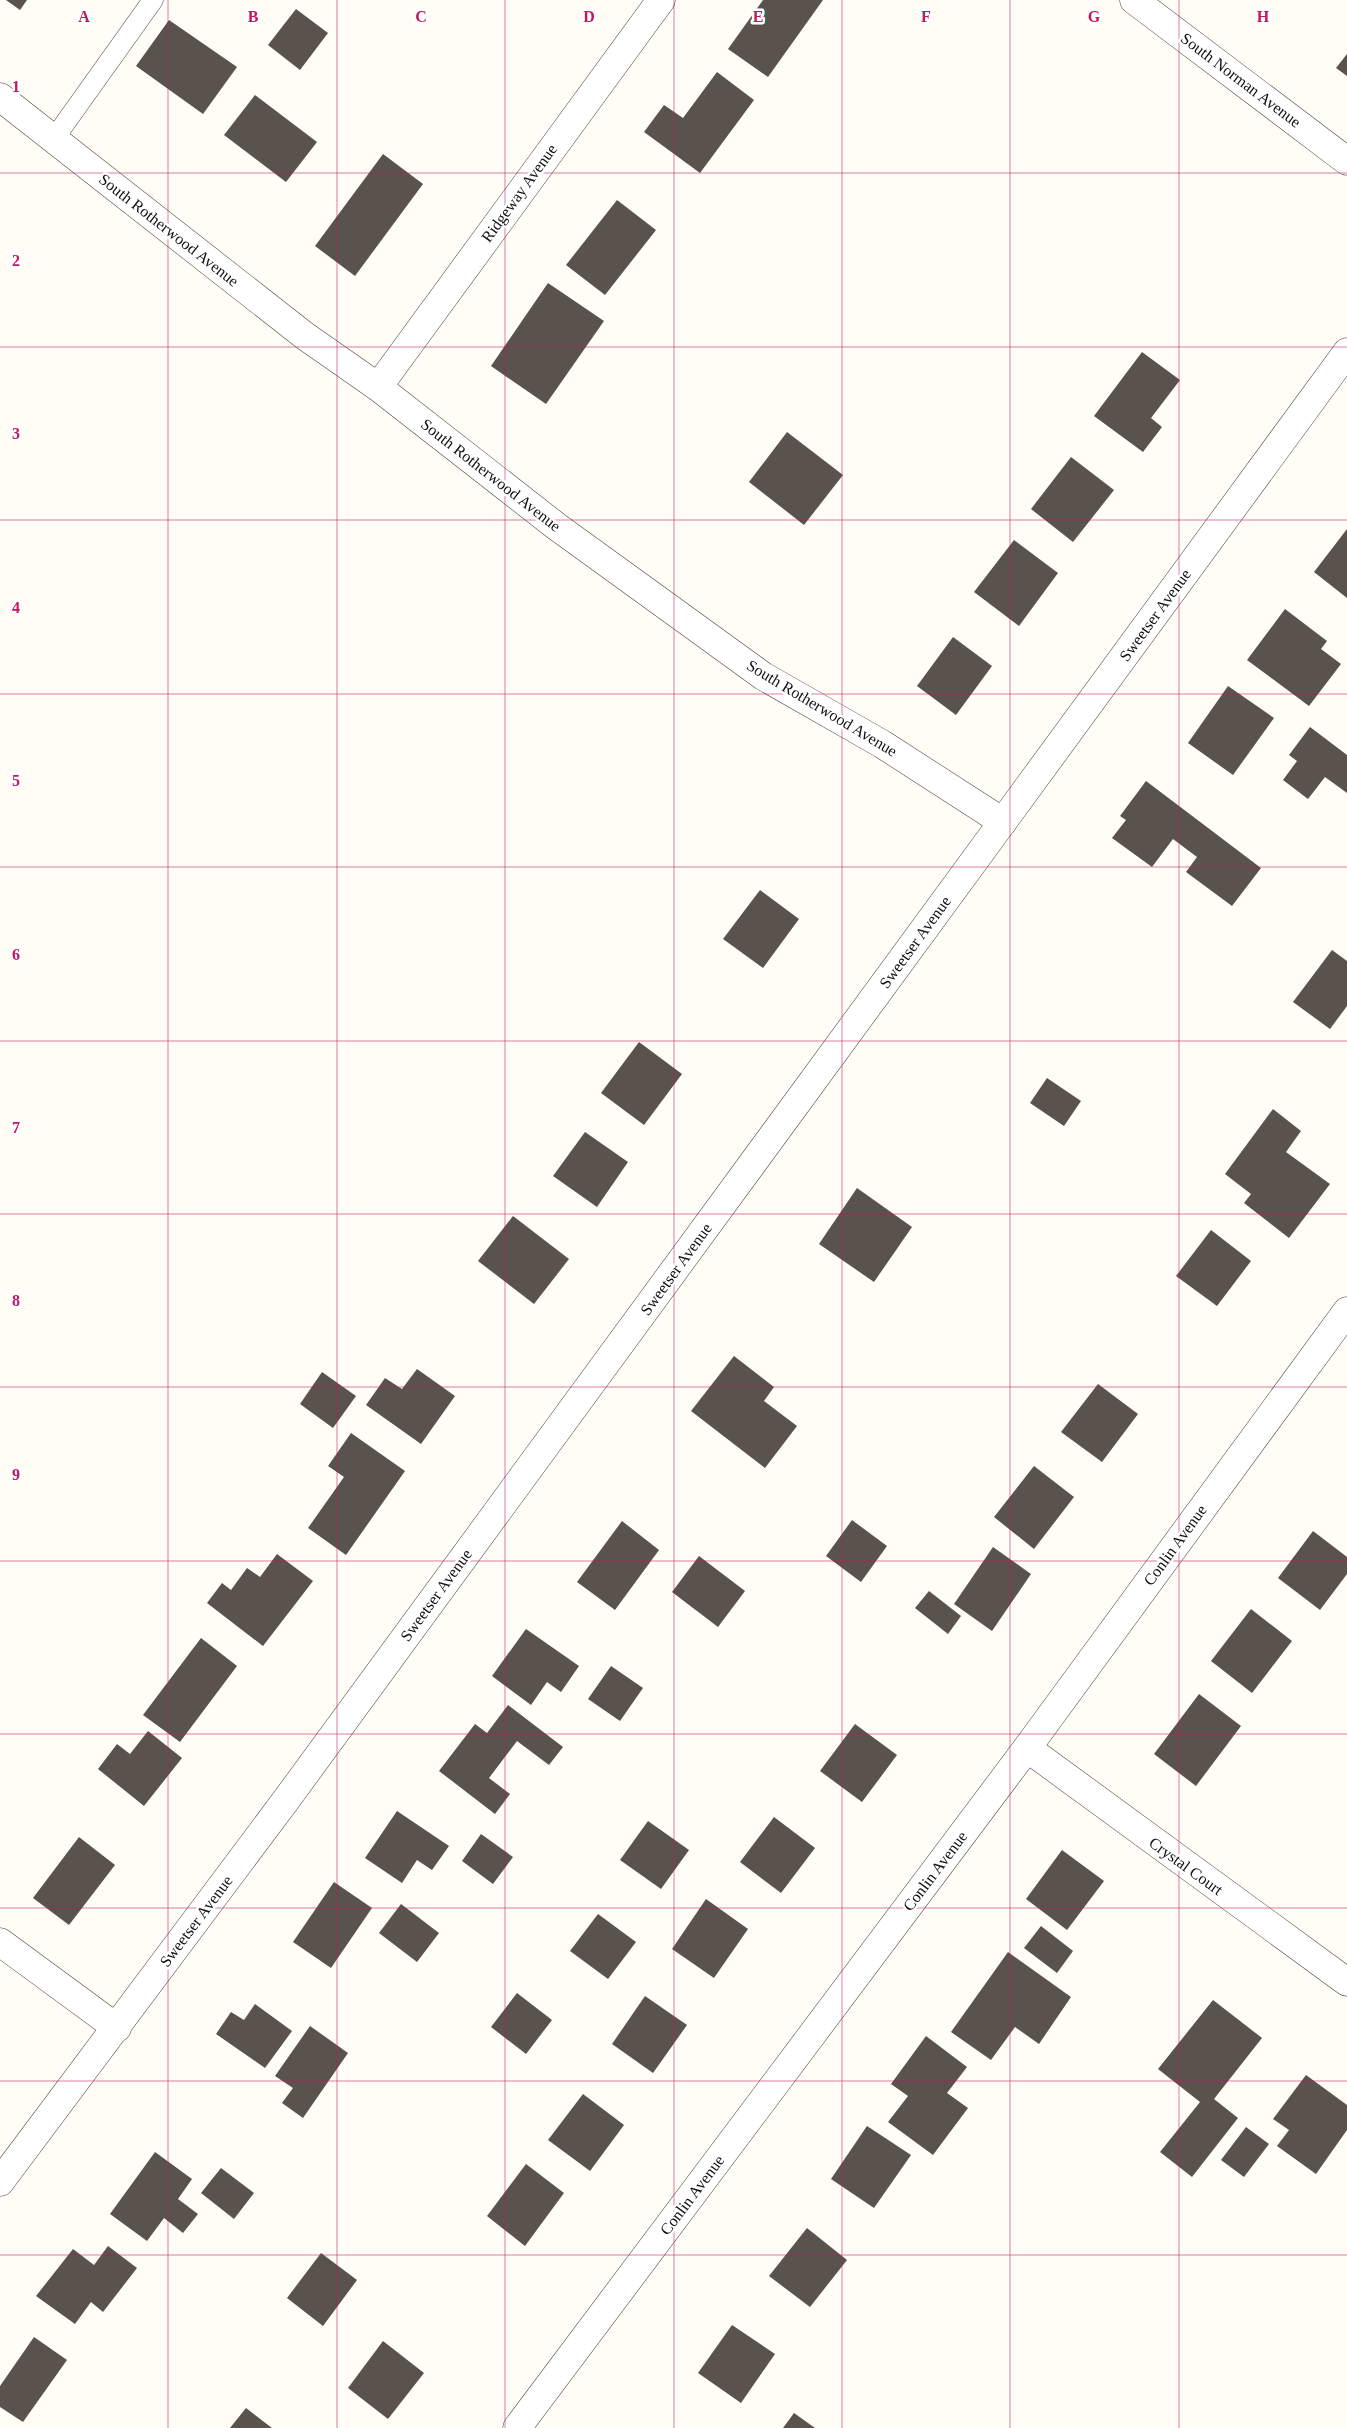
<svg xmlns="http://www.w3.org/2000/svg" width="1347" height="2428" font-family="Georgia,serif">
<rect width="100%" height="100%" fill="#fffdf5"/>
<!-- building -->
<g fill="#5a524d">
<path d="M6,0H27L20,10Z"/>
<path d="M763,0H823L768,77L728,49Z"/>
<path d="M296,9L328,33L300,70L268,45Z"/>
<path d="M169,20L237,67L203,114L136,66Z"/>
<path d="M1347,54V76L1336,68Z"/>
<path d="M717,72L754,100L700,173L644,132L664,105L683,118Z"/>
<path d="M255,95L317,142L286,182L224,135Z"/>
<path d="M383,154L423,184L355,276L315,246Z"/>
<path d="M617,200L656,230L605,295L566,265Z"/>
<path d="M548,283L604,321L546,404L491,366Z"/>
<path d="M1142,352L1180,380L1151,418L1162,427L1143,452L1094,416Z"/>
<path d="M787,432L843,475L804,525L749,482Z"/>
<path d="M1071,457L1114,490L1073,542L1031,509Z"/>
<path d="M1347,529V598L1314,572Z"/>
<path d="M1014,540L1058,573L1019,626L974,592Z"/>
<path d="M1285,609L1327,641L1321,649L1341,664L1309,706L1247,660Z"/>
<path d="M953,637L992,666L956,715L917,686Z"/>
<path d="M1228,686L1274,718L1233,775L1188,743Z"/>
<path d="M1310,727L1347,755V793L1325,777L1308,799L1283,780L1297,761L1289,755Z"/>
<path d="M1146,781L1261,868L1232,906L1186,872L1197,857L1173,839L1152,867L1112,838L1126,820L1120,816Z"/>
<path d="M760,890L799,919L763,968L723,939Z"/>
<path d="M1332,950L1347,961V1006L1330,1029L1293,1002Z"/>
<path d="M639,1042L682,1074L644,1125L601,1093Z"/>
<path d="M1047,1078L1081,1101L1064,1126L1030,1103Z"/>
<path d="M1273,1109L1301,1131L1286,1152L1330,1184L1289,1238L1244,1203L1251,1194L1225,1174Z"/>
<path d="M585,1132L628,1162L597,1207L553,1176Z"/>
<path d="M857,1188L912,1227L874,1282L819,1244Z"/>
<path d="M513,1216L569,1259L534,1304L478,1261Z"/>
<path d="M1211,1230L1251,1261L1217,1306L1176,1276Z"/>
<path d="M734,1356L774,1387L764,1401L797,1426L765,1468L691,1411Z"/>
<path d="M417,1369L455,1396L421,1444L366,1405L385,1378L402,1389Z"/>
<path d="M322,1372L356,1396L333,1428L300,1404Z"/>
<path d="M1098,1384L1138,1414L1102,1462L1061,1432Z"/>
<path d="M351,1433L405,1471L346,1555L308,1528L344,1477L328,1466Z"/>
<path d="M1034,1466L1074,1497L1034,1549L994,1517Z"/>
<path d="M852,1520L887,1546L861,1582L826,1556Z"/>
<path d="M622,1521L659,1550L615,1610L577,1582Z"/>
<path d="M1313,1531L1347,1557V1574L1320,1610L1278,1578Z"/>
<path d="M993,1547L1031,1574L992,1631L954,1604Z"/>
<path d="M277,1554L313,1581L263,1646L207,1603L222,1583L231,1590L247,1568L260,1577Z"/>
<path d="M699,1556L745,1591L718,1627L672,1592Z"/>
<path d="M929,1591L961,1616L948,1634L915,1608Z"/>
<path d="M1251,1609L1292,1641L1252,1693L1211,1661Z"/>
<path d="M526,1629L579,1666L561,1692L547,1682L531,1705L492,1676Z"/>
<path d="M201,1638L237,1666L180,1742L143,1715Z"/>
<path d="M611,1666L643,1688L620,1721L588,1699Z"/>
<path d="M1199,1694L1241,1726L1196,1786L1154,1754Z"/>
<path d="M508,1705L563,1747L549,1765L517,1741L489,1778L510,1794L495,1814L439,1771L475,1724L487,1733Z"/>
<path d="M855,1724L897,1755L862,1802L820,1771Z"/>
<path d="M148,1731L182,1758L144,1806L98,1769L117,1744L130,1754Z"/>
<path d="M397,1811L449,1846L432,1870L417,1860L402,1883L365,1858Z"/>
<path d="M774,1817L815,1848L781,1893L740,1862Z"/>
<path d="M648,1821L689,1850L661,1889L620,1860Z"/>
<path d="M481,1834L513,1857L493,1884L462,1861Z"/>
<path d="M79,1837L115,1865L69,1925L33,1898Z"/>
<path d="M1062,1850L1104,1881L1067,1930L1026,1899Z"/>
<path d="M334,1882L372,1908L331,1968L293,1942Z"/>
<path d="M706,1899L748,1929L714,1978L672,1949Z"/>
<path d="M401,1904L439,1933L417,1962L379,1933Z"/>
<path d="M598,1914L636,1942L608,1979L570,1951Z"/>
<path d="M1041,1926L1073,1951L1057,1973L1024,1948Z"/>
<path d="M1008,1952L1071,1997L1039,2044L1015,2027L991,2060L951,2032Z"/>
<path d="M517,1993L552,2020L526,2054L491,2027Z"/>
<path d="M645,1996L687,2025L653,2073L612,2044Z"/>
<path d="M1213,2000L1262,2038L1214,2099L1238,2118L1192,2177L1160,2152L1200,2102L1158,2069Z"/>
<path d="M255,2004L292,2031L265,2068L216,2034L231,2012L244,2020Z"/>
<path d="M310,2026L348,2053L303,2118L282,2103L293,2088L275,2076Z"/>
<path d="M926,2036L967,2067L947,2093L968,2108L933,2155L888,2122L908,2096L891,2084Z"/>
<path d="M1306,2075L1347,2105V2130L1316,2174L1277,2146L1289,2130L1273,2119Z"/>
<path d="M583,2094L624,2125L590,2171L548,2140Z"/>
<path d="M867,2126L911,2155L874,2208L831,2179Z"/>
<path d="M1246,2127L1269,2144L1244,2177L1221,2160Z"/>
<path d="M155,2152L192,2179L178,2199L198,2214L183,2233L164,2218L147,2241L110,2214Z"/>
<path d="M526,2164L564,2193L525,2246L487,2216Z"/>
<path d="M221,2168L254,2193L234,2219L201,2193Z"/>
<path d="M807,2228L847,2260L810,2307L769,2276Z"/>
<path d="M108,2246L137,2268L103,2312L91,2302L75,2324L36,2296L73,2249L94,2265Z"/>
<path d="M321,2253L357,2280L323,2326L287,2298Z"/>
<path d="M732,2325L775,2354L741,2403L698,2373Z"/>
<path d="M34,2337L67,2360L23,2422L0,2407V2386Z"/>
<path d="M383,2341L424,2373L388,2419L348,2388Z"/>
<path d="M246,2408L272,2428H230Z"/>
<path d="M794,2413L815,2428H783Z"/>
</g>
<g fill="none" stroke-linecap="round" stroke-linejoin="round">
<defs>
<path id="lane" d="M53,140L153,0"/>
<g id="street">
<path d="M1134,0L1347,161"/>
<path d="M0,97L305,336L378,387L556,526L763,676L882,744L1003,822"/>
<path d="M378,387L661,0"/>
<path d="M1027,1748L1347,1982"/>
<path d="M0,1942L117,2028"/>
<path d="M0,2182L286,1800L1347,352"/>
<path d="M517,2428L1027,1748L1347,1311"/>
</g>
</defs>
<!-- lane casing -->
<use href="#lane" stroke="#444" stroke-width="21"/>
<!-- street casing -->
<use href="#street" stroke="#444" stroke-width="29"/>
<!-- lane -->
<use href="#lane" stroke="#fff" stroke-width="20"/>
<!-- street -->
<use href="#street" stroke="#fff" stroke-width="28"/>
</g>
<!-- grid -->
<path fill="none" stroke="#c2185b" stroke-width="1" stroke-opacity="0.55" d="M168,0V2428M337,0V2428M505,0V2428M674,0V2428M842,0V2428M1010,0V2428M1179,0V2428M0,173H1347M0,347H1347M0,520H1347M0,694H1347M0,867H1347M0,1041H1347M0,1214H1347M0,1387H1347M0,1561H1347M0,1734H1347M0,1908H1347M0,2081H1347M0,2255H1347"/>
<g text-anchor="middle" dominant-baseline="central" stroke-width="5" stroke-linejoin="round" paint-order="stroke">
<!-- street labels -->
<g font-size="16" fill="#111" stroke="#fff">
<text transform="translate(1241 80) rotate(37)">South Norman Avenue</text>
<text transform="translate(519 193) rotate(-54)">Ridgeway Avenue</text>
<text transform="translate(169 230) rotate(38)">South Rotherwood Avenue</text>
<text transform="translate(491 475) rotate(38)">South Rotherwood Avenue</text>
<text transform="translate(1155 615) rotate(-54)">Sweetser Avenue</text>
<text transform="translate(822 708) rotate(31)">South Rotherwood Avenue</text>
<text transform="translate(915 942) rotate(-54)">Sweetser Avenue</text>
<text transform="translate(676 1269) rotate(-54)">Sweetser Avenue</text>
<text transform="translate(1175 1545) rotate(-54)">Conlin Avenue</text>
<text transform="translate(436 1595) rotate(-54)">Sweetser Avenue</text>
<text transform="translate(1186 1866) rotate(36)">Crystal Court</text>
<text transform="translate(935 1871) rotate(-53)">Conlin Avenue</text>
<text transform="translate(196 1921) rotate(-53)">Sweetser Avenue</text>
<text transform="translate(692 2195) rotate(-53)">Conlin Avenue</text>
</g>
</g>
<g font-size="16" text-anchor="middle" font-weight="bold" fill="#c2185b" stroke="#fff" stroke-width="5" stroke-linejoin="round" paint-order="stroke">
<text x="84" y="22">A</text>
<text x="253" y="22">B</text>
<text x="421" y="22">C</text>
<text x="589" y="22">D</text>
<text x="758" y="22">E</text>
<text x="926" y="22">F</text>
<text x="1094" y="22">G</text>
<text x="1263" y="22">H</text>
<text x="16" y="92">1</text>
<text x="16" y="266">2</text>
<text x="16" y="439">3</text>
<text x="16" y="613">4</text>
<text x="16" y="786">5</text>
<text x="16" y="960">6</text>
<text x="16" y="1133">7</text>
<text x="16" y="1306">8</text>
<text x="16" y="1480">9</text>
</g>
</svg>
